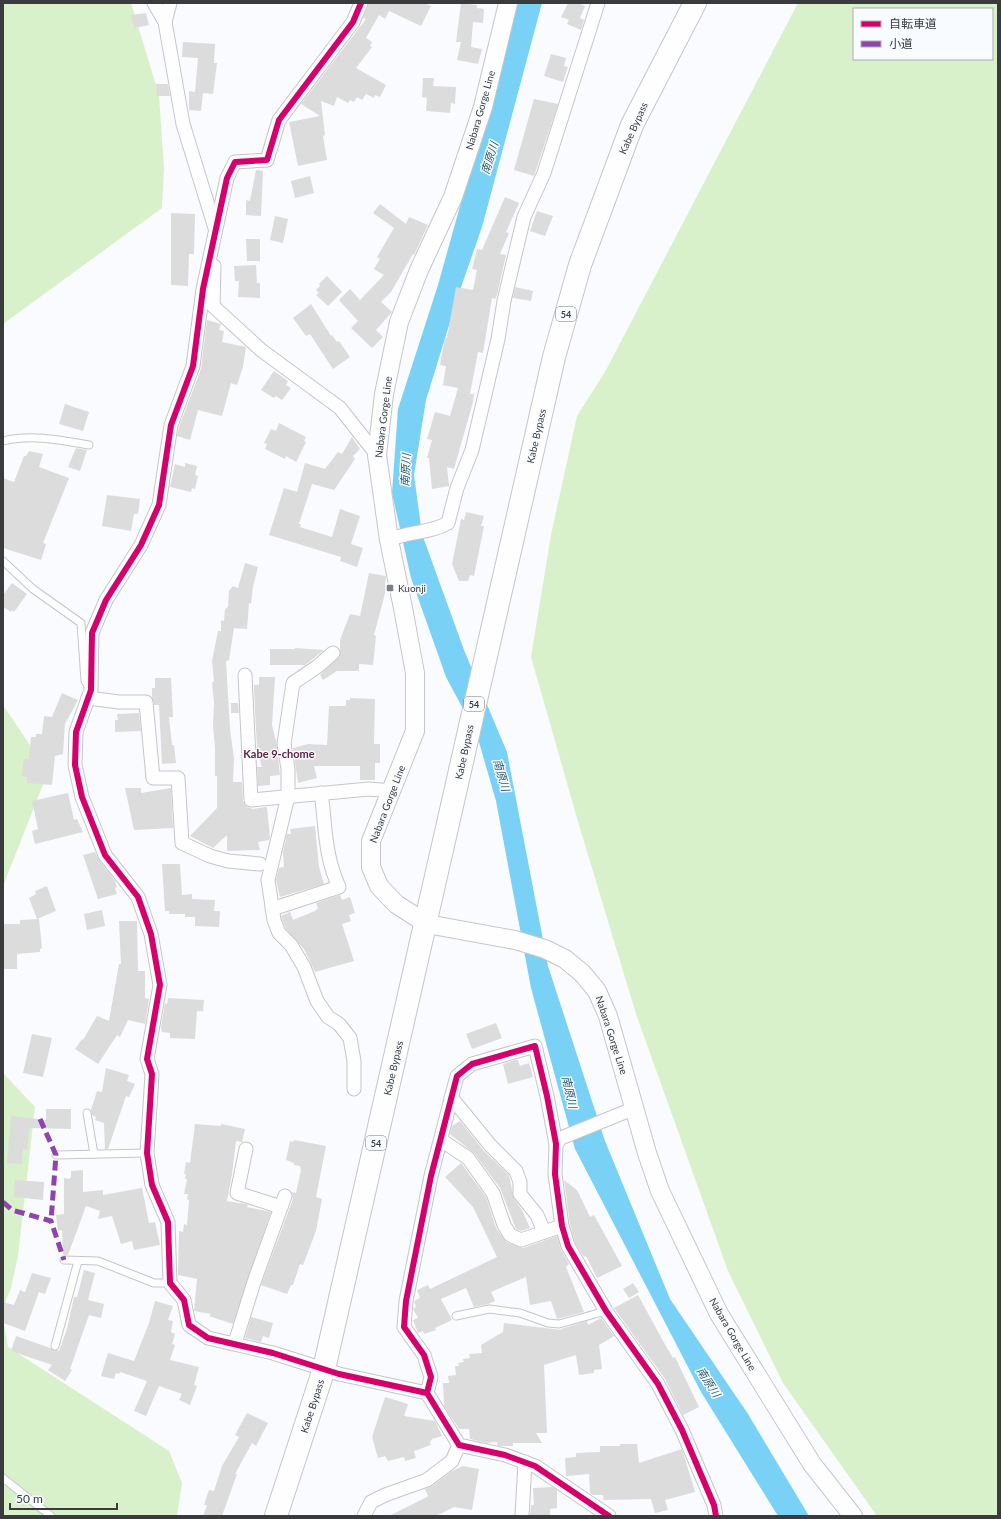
<svg xmlns="http://www.w3.org/2000/svg" width="1001" height="1519" font-family="Lato,'Noto Sans JP',sans-serif">
<rect width="100%" height="100%" fill="#f9fbfe"/>
<!-- green -->
<g fill="#d8f1cb" fill-rule="evenodd">
<path d="M3,3H131L159,95L164,169L162,208L3,324Z"/>
<path d="M798,3H998V1516H877L783,1383L728,1271L636,1014L579,825L531,657L551,535L577,416L605,372ZM854,9H992V59H854Z"/>
<path d="M3,705L48,772L3,886Z"/>
<path d="M3,1073L35,1107L18,1256L11,1288L3,1308Z"/>
<path d="M3,1319L8,1347L169,1451L182,1483L177,1516H3Z"/>
</g>
<!-- water -->
<path fill="#7ad1f6" d="M514,3H542L482,227L459,293L426,400L414,475L422,534L464,650L507,752L548,966L605,1141L670,1299L748,1414L809,1516H778L701,1392L575,1149L531,988L496,801L477,735L446,677L411,578L392,493L398,409L438,285L493,88Z"/>
<!-- building -->
<g fill="#dcdcdd">
<path d="M369,3H424L431,6L421,26L389,11L385,19L379,15L366,38L372,42L370,46L372,47L356,68L386,85L380,97L375,95L374,98L366,94L362,100L357,97L354,102L350,100L348,103L337,97L334,106L321,101L325,135L323,136L327,160L298,166L289,122L320,116L301,104L366,19L363,18Z"/>
<path d="M461,3L477,5V8L484,9L483,23L473,22L471,47L482,49L478,64L457,60L461,42H456Z"/>
<path d="M568,3H578L585,6L580,18L584,20L581,30L567,24L569,20L561,17Z"/>
<path d="M146,13L149,25L134,28L131,15Z"/>
<path d="M183,42L215,44L214,63H217L213,94L203,93L201,111L189,110V91L195,92L198,58L182,57Z"/>
<path d="M551,54L566,58L564,66L568,67L563,82L544,76Z"/>
<path d="M423,78H434L433,86L456,87L455,104L451,103L450,113L426,111L427,98L422,97Z"/>
<path d="M156,84H168L170,96H157Z"/>
<path d="M534,99L558,104L534,176L514,170Z"/>
<path d="M256,170L263,171L261,216L246,215V200L250,201Z"/>
<path d="M310,176L314,193L295,198L291,181Z"/>
<path d="M505,197L519,203L506,232L509,233L500,254L506,255L497,295L495,299L492,298L483,353L478,352L470,394H474L473,402L454,469L447,467L449,486L432,489L429,458H427L432,440L427,439L435,412L450,416L458,388L443,385L446,366L440,365L445,337L447,338L456,287L473,290L477,270L472,269L477,249L482,250Z"/>
<path d="M380,204L406,224L409,217L428,225L414,255L413,254L391,292L381,302L392,312L376,330L383,337L372,348L351,328L358,321L339,300L350,289L360,300L384,275L374,269L380,259L377,257L394,228L373,213Z"/>
<path d="M537,211L553,216L545,236L530,231Z"/>
<path d="M171,213L195,214L194,254H189L188,286L171,285Z"/>
<path d="M275,216L288,219L283,243L270,240Z"/>
<path d="M246,239H260V261H247Z"/>
<path d="M256,265L257,283H260V298L238,297L239,281H235L234,266Z"/>
<path d="M327,276L342,292L328,306L316,295L319,293L316,290L320,286L319,284Z"/>
<path d="M515,287L533,291L531,301L513,298Z"/>
<path d="M311,304L331,336L332,335L337,342L339,341L350,357L333,369L310,334L306,336L293,318Z"/>
<path d="M207,320L221,324L219,330L224,331L222,342L246,347L243,367L237,385L231,383L222,416L198,410L190,440L177,436L179,427L201,369Z"/>
<path d="M274,371L288,381L286,385L291,388L282,400L276,396L274,398L261,390Z"/>
<path d="M65,404L89,412L83,431L59,424Z"/>
<path d="M279,423L306,437L304,441L306,442L296,462L286,456L285,459L265,449L267,444L264,443L271,429L276,431Z"/>
<path d="M352,437L360,449L353,456L355,459L334,490L312,484L299,524H301L300,527L332,537L340,509L360,516L351,544L363,548L357,567L340,561L341,557L269,535L284,488L297,492L305,463L325,469L338,452L342,454Z"/>
<path d="M76,448L87,450L80,471L68,467Z"/>
<path d="M29,451L43,454L39,467L69,478L43,543L46,544L41,560L3,548V478L14,482L24,456H26Z"/>
<path d="M185,463L197,466L195,475L198,476L195,489L192,488L191,492L170,487L175,464L185,467Z"/>
<path d="M107,495L140,499L138,514H134L131,531L102,526Z"/>
<path d="M466,512L484,516L481,526H484L474,576L470,575L468,581H459L452,564L461,519L464,520Z"/>
<path d="M245,563L258,567L253,587L251,604L249,603L247,629L234,628L229,660L226,661L230,729L234,759L233,782H242L243,801L247,807L253,809L267,807L270,837L269,840L258,842L260,850L227,851V835L213,848L190,836L217,808V776H215V748L213,726L214,703L212,682H214L212,661L218,631H221V620L224,621L225,609L228,607L229,591L233,586L238,588Z"/>
<path d="M369,573L386,576L385,585L387,586L374,635L376,636L373,665L359,664V671H337L323,680L320,675L340,656V640L350,614L360,616Z"/>
<path d="M12,583L27,594L14,612L12,610L11,612L3,607V595Z"/>
<path d="M295,648L324,650L305,665H270V649H295Z"/>
<path d="M259,677H275L272,725L276,741L280,775L270,776V785L258,786L257,767H262L257,749L254,689V685H259Z"/>
<path d="M155,678H171L173,717H169L172,745H174L176,763L162,764L159,705H154L152,697V688H155Z"/>
<path d="M62,693L78,700L65,724L63,754L55,756L52,785L27,783V777L22,776L24,759H29L31,737H36V734H42L44,716L52,717Z"/>
<path d="M350,698L375,699L374,744H380V763H375V780H360V766H314L317,778L298,783L293,748L308,744L327,745L329,706H346V700H350Z"/>
<path d="M231,703H238L239,713H231Z"/>
<path d="M139,713L141,731L115,732V720H118L117,714Z"/>
<path d="M125,788H141V793L171,788L173,828L134,830Z"/>
<path d="M68,793L74,820L77,819L83,832L35,844L32,831L38,829L32,801Z"/>
<path d="M315,826L319,867L324,884L280,897L276,880L279,868L284,867L283,852L287,834H291L290,829Z"/>
<path d="M95,852L99,860L115,881L117,887L115,888L117,894L98,899L83,855Z"/>
<path d="M162,864H180L182,895L192,894V899L215,900L214,911H220L219,927L195,926V917H185V914H169V911H165Z"/>
<path d="M47,886L56,911L37,919L29,898L36,894L35,891Z"/>
<path d="M340,895L342,900L350,897L355,913L349,915L351,921L342,924L354,961L315,972L304,949L286,929L281,916L290,912L293,920L315,911L318,908L316,903Z"/>
<path d="M102,910L105,926L87,930L84,914Z"/>
<path d="M39,919L42,948L40,949V952L17,954V969H3V924H20V920Z"/>
<path d="M119,921H137L138,971H145V998L149,999L145,1024L128,1020L120,1037L117,1035L98,1064L75,1049L82,1039L83,1040L97,1016L109,1021L119,964H121Z"/>
<path d="M168,998L204,1000L203,1011H197L195,1039L170,1038V1033L162,1032L161,1027L165,1003L167,1004Z"/>
<path d="M496,1023L502,1038L472,1049L466,1034Z"/>
<path d="M32,1034L52,1038L43,1077L23,1073Z"/>
<path d="M515,1060H518L520,1066L529,1063L533,1077L508,1084L503,1064Z"/>
<path d="M106,1068L129,1075L127,1081L135,1084L129,1097L126,1096L108,1149H105L104,1123L95,1120L96,1117L92,1115L91,1110L97,1091L102,1092Z"/>
<path d="M46,1109H71V1129L30,1128L27,1149H23L22,1164L7,1163L11,1116L46,1120Z"/>
<path d="M460,1121L484,1151L509,1175L514,1199L522,1210L530,1228L521,1231L516,1229L500,1188L474,1153L450,1134L452,1126Z"/>
<path d="M195,1124L221,1126V1124L245,1129L242,1142L236,1141L232,1174L227,1201L245,1204L248,1205L247,1207L271,1212L233,1324L209,1316L211,1314L194,1311L197,1279L178,1275L179,1231L183,1232L184,1224L187,1225L189,1200L187,1199L188,1194H184L187,1179H185L186,1174H184L186,1162L190,1163Z"/>
<path d="M294,1140L326,1146L316,1197L322,1199L316,1231L303,1265L300,1264L293,1285H291L287,1294L261,1285L293,1199L292,1192L296,1193L301,1170L300,1166L294,1165V1163L286,1160L290,1141L293,1142Z"/>
<path d="M461,1163L486,1197L496,1228L506,1242L523,1248L557,1236L561,1250L569,1264L566,1267L584,1312L557,1319L551,1301L530,1305L526,1277L491,1292L495,1301L488,1304L474,1307L466,1288L441,1299L452,1320L435,1328L436,1330L424,1334L423,1331L418,1333L413,1320L418,1318L413,1309L416,1307L414,1301L420,1298L417,1290L428,1285L430,1289L497,1257L473,1207L445,1177Z"/>
<path d="M83,1170V1192L103,1190V1195L142,1188L149,1223L155,1222L160,1245L134,1250L132,1241L121,1244L112,1216L98,1219L100,1211L86,1206L68,1255H63L62,1230L58,1231L56,1215L64,1214V1178L69,1179L71,1177V1171Z"/>
<path d="M15,1180L44,1182L43,1200L14,1197Z"/>
<path d="M564,1180L577,1190L590,1217L594,1215L622,1266L597,1278L586,1256L584,1257L575,1243L570,1224Z"/>
<path d="M84,1270L95,1273L88,1300L104,1304L101,1318L89,1315L70,1369L72,1370L65,1381L48,1370L52,1365L11,1351L16,1336L59,1351L67,1329L74,1297H77Z"/>
<path d="M32,1273L51,1278L45,1294L39,1292L25,1331L3,1323V1302L14,1305L20,1290L25,1292Z"/>
<path d="M633,1283L639,1292L629,1298L623,1289Z"/>
<path d="M638,1295L663,1341L673,1358L675,1357L699,1407L683,1415L665,1379L614,1308Z"/>
<path d="M155,1301L173,1306L168,1320L173,1321L171,1332L175,1334L172,1344L175,1345L170,1360L199,1367L194,1385L197,1386L190,1405L179,1400L182,1394L159,1386L146,1416L134,1411L147,1381L120,1372L119,1374L116,1373L114,1379L101,1376L108,1353L134,1361L149,1323Z"/>
<path d="M251,1317L273,1323L269,1338L263,1336L261,1342L245,1338Z"/>
<path d="M601,1318L614,1336L599,1345L602,1369L594,1370V1373L579,1375L576,1355L544,1365L547,1433H536L542,1443H513V1446H499L497,1445V1442L486,1443L470,1439L469,1429H459L444,1406L443,1383H449L448,1376L456,1375L455,1366H459L458,1363L464,1362L463,1359L470,1358L469,1354L482,1353L481,1345L503,1332L504,1323L561,1330V1329L587,1321L588,1325Z"/>
<path d="M385,1397L408,1404L404,1416L435,1421L442,1436L432,1439L430,1442L431,1445L414,1451L416,1458L405,1461L404,1457L388,1461L385,1456L378,1458L372,1437Z"/>
<path d="M247,1413L268,1423L256,1446L252,1443L235,1474H237L222,1516H203L207,1505H204L209,1490L214,1491L222,1466L239,1437L235,1435Z"/>
<path d="M620,1444H637L639,1463L682,1449L695,1492L665,1500L668,1510L655,1513L651,1499L604,1500L603,1495H593L590,1493L589,1474L566,1476L565,1458L576,1457V1453L600,1452V1446H620Z"/>
<path d="M463,1466L479,1469L472,1510L454,1507L436,1516H389L427,1497L428,1496L425,1489L432,1486L452,1471Z"/>
<path d="M552,1487L557,1490V1508L550,1509V1516H530L531,1505H534L533,1488Z"/>
</g>
<g fill="none" stroke-linecap="round" stroke-linejoin="round">
<defs>
<g id="service">
<path d="M3,441C32,434 60,440 89,445"/>
<path d="M3,561L33,589L81,623L85,681L88,686"/>
<path d="M87,1113L94,1154"/>
<path d="M56,1155L147,1153"/>
<path d="M64,1260L98,1261L154,1283H170"/>
<path d="M456,1316L489,1309L520,1313L548,1323L559,1324L606,1311"/>
<path d="M55,1346L78,1261"/>
<path d="M3,1478L51,1516"/>
</g>
<g id="minor">
<path d="M154,3L165,22L183,124L215,228"/>
<path d="M361,3L353,22L279,120L267,160L235,162L227,178L203,289L193,366L171,425L159,505L141,545L106,600L92,633L91,690L76,732L75,765L82,797L105,855L138,897L151,934L160,985L147,1059L152,1074L147,1153L152,1185L168,1222L170,1283L184,1300L189,1325L208,1338L273,1353L339,1374L427,1393L459,1445L505,1455L535,1466L609,1516"/>
<path d="M165,22L170,3"/>
<path d="M214,266L213,306L261,350L340,408L377,455"/>
<path d="M389,540C408,531 429,534 448,523L457,488L472,450L498,339L504,301L524,217L544,173L598,3"/>
<path d="M333,653L318,666L293,683L284,744L288,769V796L268,880L272,906L274,920L279,933L291,945L304,967L317,1001L328,1017L339,1024L350,1038L354,1061V1089"/>
<path d="M245,675L251,800L369,789L392,791"/>
<path d="M88,698L119,702H146L153,778H178L182,843L210,856L228,861L260,864"/>
<path d="M272,909L339,887C324,854 326,827 321,793"/>
<path d="M451,1097L490,1145L516,1171L520,1182V1194L537,1215L544,1232"/>
<path d="M441,1140L468,1158L493,1193L504,1225L510,1235L521,1240L562,1226"/>
<path d="M556,1144L561,1138L635,1108"/>
<path d="M246,1149L237,1193L281,1207"/>
<path d="M235,1343L254,1282L285,1196"/>
<path d="M427,1393L431,1377L424,1355L404,1327L406,1301L431,1176L457,1076L472,1064L535,1046L547,1096L556,1144L555,1174L562,1226L568,1246L606,1311L658,1384L682,1430L714,1505L716,1516"/>
<path d="M364,1516L371,1502L385,1495L427,1480L452,1461L459,1445"/>
<path d="M522,1516L525,1462"/>
</g>
<path id="secondary" d="M508,3L483,107L453,197L419,270L399,322L384,394L377,455L389,540L403,608L415,673V731L371,841V867L379,886L396,904L427,924L515,940L545,949L565,959L582,973L597,991L608,1016L647,1153L660,1191L719,1314L812,1464L853,1516"/>
<path id="trunk" d="M276,1516L324,1369L554,357L580,265L632,125L695,3"/>
</defs>
<!-- service casing -->
<use href="#service" stroke="#c5c6c9" stroke-width="9"/>
<!-- minor casing -->
<use href="#minor" stroke="#c5c6c9" stroke-width="15"/>
<!-- secondary casing -->
<use href="#secondary" stroke="#c5c6c9" stroke-width="20"/>
<!-- trunk casing -->
<use href="#trunk" stroke="#c5c6c9" stroke-width="24"/>
<!-- service -->
<use href="#service" stroke="#fefeff" stroke-width="7"/>
<!-- minor -->
<use href="#minor" stroke="#fefeff" stroke-width="13"/>
<!-- secondary -->
<use href="#secondary" stroke="#fefeff" stroke-width="18"/>
<!-- trunk -->
<use href="#trunk" stroke="#fefeff" stroke-width="22"/>
<!-- quiet -->
<g stroke="#8e44ad" stroke-width="5" stroke-dasharray="10 5" stroke-linecap="butt">
<path d="M40,1119L56,1155L51,1221"/>
<path d="M3,1202L12,1210L51,1221L64,1260"/>
</g>
<defs>
<g id="cycleway">
<path d="M361,3L353,22L279,120L267,160L235,162L227,178L203,289L193,366L171,425L159,505L141,545L106,600L92,633L91,690L76,732L75,765L82,797L105,855L138,897L151,934L160,985L147,1059L152,1074L147,1153L152,1185L168,1222L170,1283L184,1300L189,1325L208,1338L273,1353L339,1374L427,1393L459,1445L505,1455L535,1466L609,1516"/>
<path d="M427,1393L431,1377L424,1355L404,1327L406,1301L431,1176L457,1076L472,1064L535,1046L547,1096L556,1144L555,1174L562,1226L568,1246L606,1311L658,1384L682,1430L714,1505L716,1516"/>
</g>
</defs>
<!-- cycleway casing -->
<use href="#cycleway" stroke="#f8fbff" stroke-width="8"/>
<!-- cycleway -->
<use href="#cycleway" stroke="#d6006c" stroke-width="6"/>
</g>
<!-- markers -->
<rect fill="#7c7e80" stroke="#f8fbff" stroke-width="1.5" x="386" y="584" width="8" height="8" rx="2"/>
<g text-anchor="middle" dominant-baseline="central" stroke-width="3" stroke-linejoin="round" paint-order="stroke">
<!-- shield labels -->
<g fill="#f8fbff" stroke="#727576" stroke-width="1">
<rect x="556" y="307" width="20" height="14" rx="3"/>
<rect x="464" y="697" width="20" height="14" rx="3"/>
<rect x="366" y="1136" width="20" height="14" rx="3"/>
</g>
<g font-size="9" font-weight="bold" fill="#393b3c">
<text x="566" y="314">54</text>
<text x="474" y="704">54</text>
<text x="376" y="1143">54</text>
</g>
<!-- street labels -->
<g font-size="10" fill="#393b3c" stroke="#f8fbff">
<text transform="translate(480 110) rotate(-74)">Nabara Gorge Line</text>
<text transform="translate(633 128) rotate(-66)">Kabe Bypass</text>
<text transform="translate(383 417) rotate(-83)">Nabara Gorge Line</text>
<text transform="translate(536 436) rotate(-77)">Kabe Bypass</text>
<text transform="translate(464 752) rotate(-78)">Kabe Bypass</text>
<text transform="translate(387 804) rotate(-69)">Nabara Gorge Line</text>
<text transform="translate(612 1035) rotate(72)">Nabara Gorge Line</text>
<text transform="translate(393 1068) rotate(-77)">Kabe Bypass</text>
<text transform="translate(733 1334) rotate(60)">Nabara Gorge Line</text>
<text transform="translate(312 1406) rotate(-72)">Kabe Bypass</text>
</g>
<!-- poi labels -->
<g font-size="10" fill="#393b3c" stroke="#f8fbff" text-anchor="start">
<text x="398" y="588">Kuonji</text>
</g>
<!-- water labels -->
<g font-size="11" font-style="italic" fill="#2a5b71" stroke="#f8fbff">
<text transform="translate(489 158) rotate(-73)">南原川</text>
<text transform="translate(405 470) rotate(-87)">南原川</text>
<text transform="translate(502 775) rotate(74)">南原川</text>
<text transform="translate(570 1092) rotate(77)">南原川</text>
<text transform="translate(709 1382) rotate(57)">南原川</text>
</g>
<!-- neighbourhood labels -->
<g font-size="11" font-weight="bold" fill="#612243" stroke="#f8fbff">
<text x="279" y="753">Kabe 9-chome</text>
</g>
</g>
<!-- border -->
<rect width="1001" height="1519" fill="none" stroke="#393b3c" stroke-width="8"/>
<!-- legend -->
<rect x="853" y="8" width="140" height="52" fill="#f8fbff" stroke="#acaeb1"/>
<rect x="861" y="21" width="20" height="6" fill="#d6006c" stroke="#acaeb1"/>
<text x="889" y="28" font-size="12" fill="#393b3c">自転車道</text>
<rect x="861" y="41" width="20" height="6" fill="#8e44ad" stroke="#acaeb1"/>
<text x="889" y="48" font-size="12" fill="#393b3c">小道</text>
<!-- scale -->
<path d="M10 1503v6h107v-6" fill="none" stroke="#393b3c" stroke-width="2"/>
<text x="16" y="1503" font-size="12" fill="#393b3c" stroke="#f8fbff" stroke-width="3" paint-order="stroke">50 m</text>
</svg>
